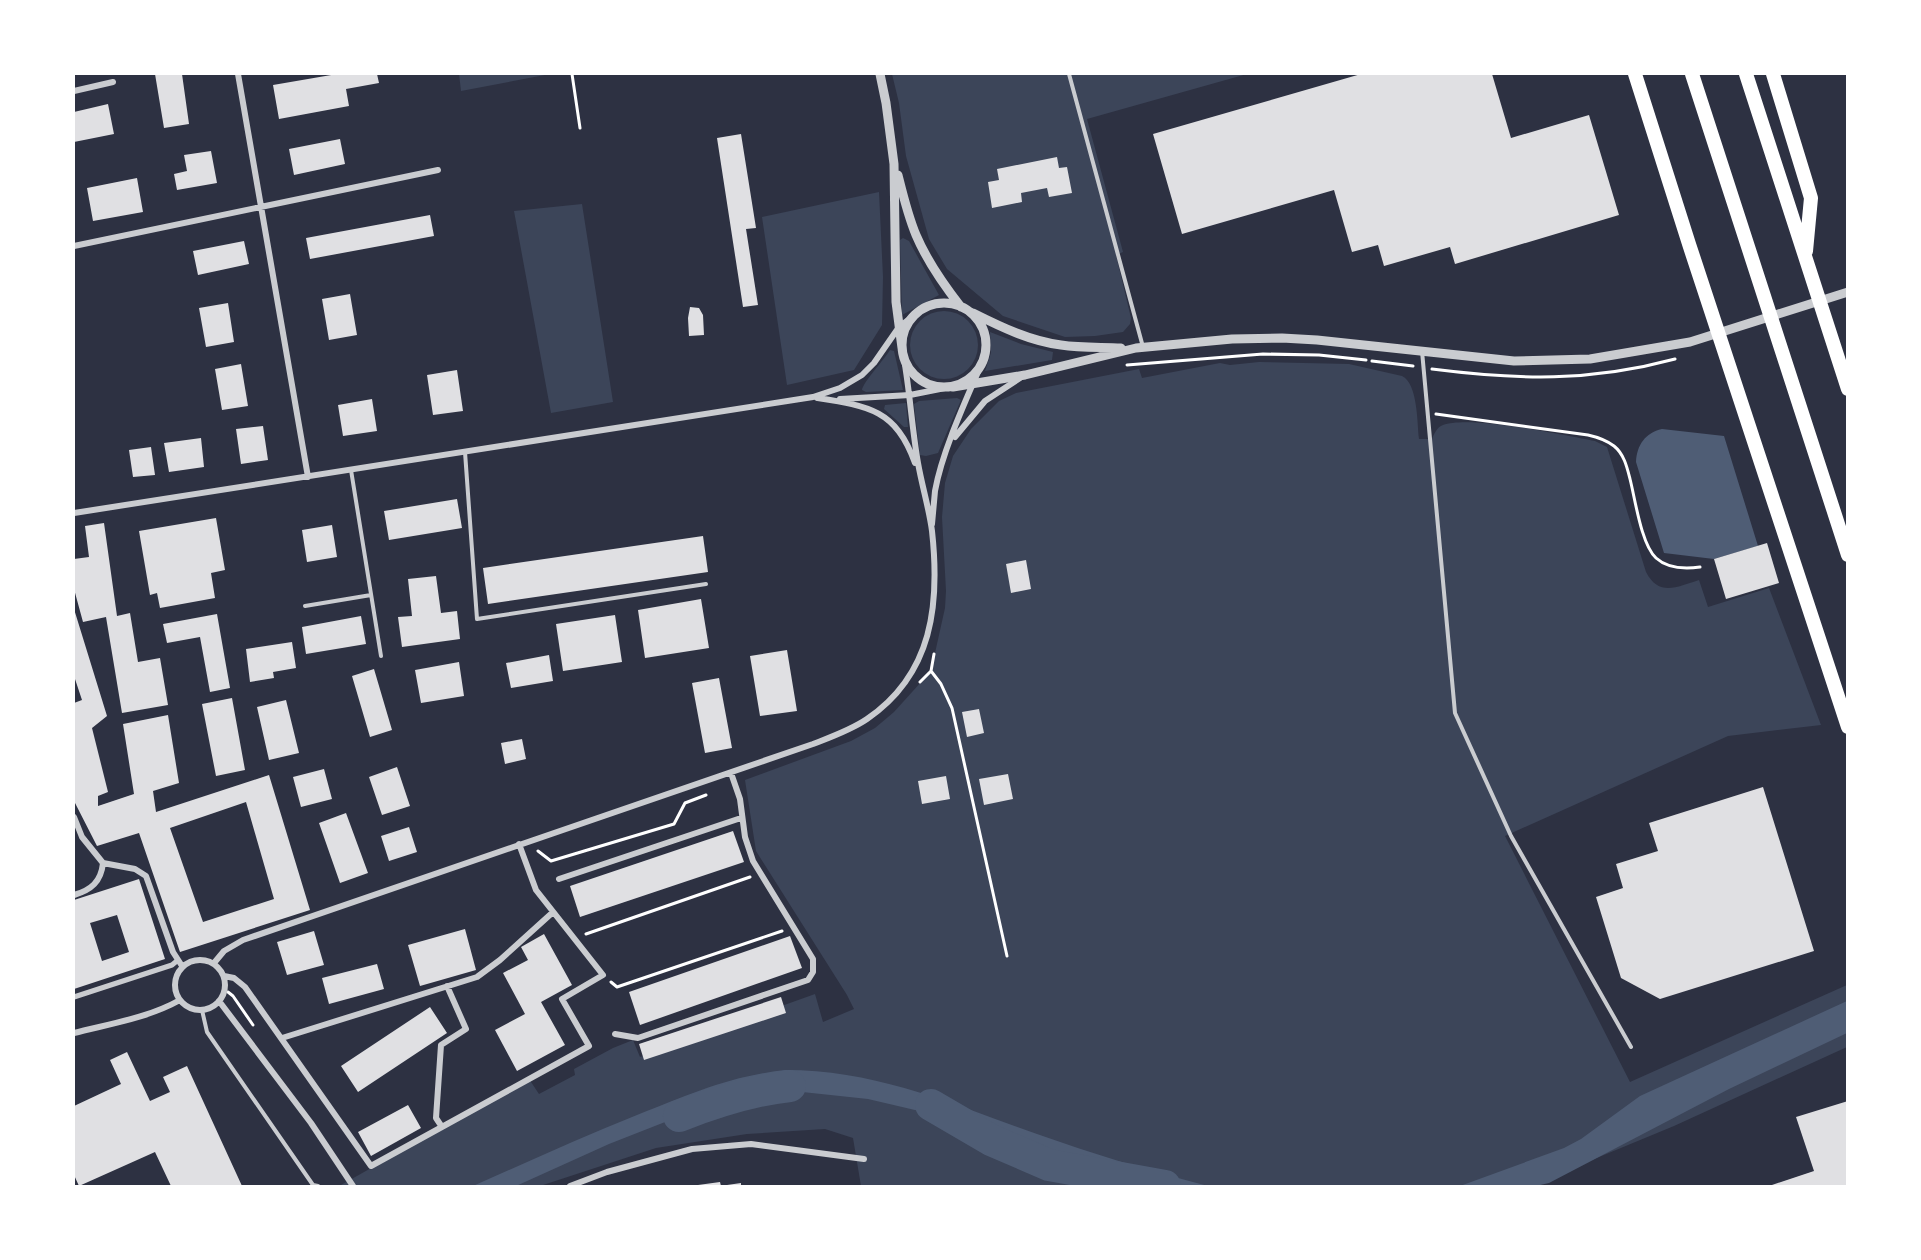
<svg xmlns="http://www.w3.org/2000/svg" width="1921" height="1260" font-family="'Fira Sans Condensed',sans-serif">
  <style>
    .green { fill: #3c4559 }
    .water { fill: #4f5d75 }
    .lines { fill: none; stroke-linecap: round; stroke-linejoin: round }
    .river { stroke: #4f5d75; stroke-width: 32 }
    .building { fill: #e0e0e3; fill-rule: evenodd }
    .path { stroke: #fff; stroke-width: 3 }
    .service { stroke: #caccd0; stroke-width: 4 }
    .pedestrian { stroke: #caccd0; stroke-width: 5 }
    .minor { stroke: #caccd0; stroke-width: 6 }
    .tertiary { stroke: #caccd0; stroke-width: 9 }
    .motorway { stroke: #fff; stroke-width: 14 }
  </style>
  <rect width="100%" height="100%" fill="#2d3142"/>
  <!-- green -->
  <path class="green" d="M459,74H550L461,91Z
    M892,74H1247L1087,119L1123,252L1116,255L1131,318L1130,324L1123,332L1095,336L1065,337L1003,316L947,269L929,239L906,156L899,103Z
    M879,192L883,277L882,325L854,370L787,385L762,217Z
    M582,204L613,402L551,413L514,211Z
    M903,238L909,241L939,295L902,315L900,240Z
    M910 345a34 34 0 1 1 68 0a34 34 0 1 1-68 0Z
    M990,332L1021,344L1053,352L1052,360L985,371L991,353Z
    M890,350L894,351L903,390L866,392L862,390C863,382 884,360 890,350Z
    M1259,362L1349,364L1402,376C1418,384 1417,422 1419,439H1432C1434,434 1437,427 1443,425C1471,415 1562,435 1595,441L1607,447L1646,572C1659,597 1677,587 1699,580L1708,607L1769,588L1821,725L1728,736L1505,836L1630,1082L1847,985V1047L1674,1126L1529,1186H861L853,1138L825,1129L747,1134L656,1148L540,1186H342L341,1185L529,1079L539,1094L575,1075L574,1069L613,1048L633,1040L640,1057L815,994L823,1022L854,1009L847,995L756,851L745,780L851,741L875,728L894,712L931,671L945,608L946,591L942,517L945,483L953,456L971,429L999,401L1016,393L1139,369L1142,378L1220,363L1230,365Z
    M957,398L961,400L938,453L926,456L920,455L914,404L919,401Z
    M906,403L908,427H904L884,409L885,405Z"/>
  <!-- water -->
  <path class="water" d="M1662,429L1724,436L1758,546L1714,559L1664,553L1636,462C1637,445 1645,433 1662,429Z
    M1847,1001V1033L1729,1089L1549,1183L1536,1186H1460L1564,1148L1581,1139L1640,1096Z
    M785,1070C877,1070 952,1104 1037,1134C1093,1154 1150,1171 1208,1186H1148L932,1114L868,1099L793,1091L746,1094L716,1102L609,1144L516,1186H473C527,1162 582,1137 637,1115C691,1094 727,1077 785,1070Z"/>
  <g class="lines">
    <!-- river -->
    <path class="river" d="M931,1105L991,1140L1049,1165L1165,1186
      M679,1116C715,1102 752,1090 790,1086"/>
  </g>
  <!-- building -->
  <path class="building" d="M155,74H182L189,124L164,128Z
    M337,74H377L379,83L346,89L349,106L279,119L273,85Z
    M1361,74H1492L1511,138L1589,115L1619,215L1455,264L1450,247L1384,266L1378,245L1352,252L1334,190L1182,234L1153,134Z
    M108,104L114,134L74,142V112Z
    M741,134L756,228L746,229L758,305L743,307L717,138Z
    M340,139L345,164L294,175L289,149Z
    M211,151L217,183L177,190L174,174L187,171L184,155Z
    M1057,157L1059,168L1067,167L1072,193L1049,197L1047,188L1021,193L1022,202L992,208L988,182L999,180L997,169Z
    M137,178L143,212L93,221L87,188Z
    M430,215L434,236L310,259L306,238Z
    M244,241L249,264L198,275L193,251Z
    M350,294L357,335L329,340L322,299Z
    M228,303L234,342L206,347L199,308Z
    M690,307L699,308L703,315L704,335L689,336L688,318Z
    M241,364L248,406L222,410L215,369Z
    M457,370L463,411L433,415L427,375Z
    M372,399L377,431L343,436L338,405Z
    M263,426L268,460L241,464L236,429Z
    M201,438L204,467L169,472L164,443Z
    M151,447L155,475L133,477L129,450Z
    M457,499L462,528L389,540L384,511Z
    M216,518L225,570L211,573L215,598L160,608L157,593L150,595L139,531Z
    M104,523L117,616L130,613L138,662L160,658L168,705L122,713L106,617L83,622L74,589V559L89,557L85,526Z
    M332,525L337,557L307,562L302,530Z
    M703,536L708,572L488,604L483,568Z
    M1767,543L1779,583L1726,599L1714,559Z
    M1026,560L1031,589L1011,593L1006,564Z
    M436,576L441,613L457,611L460,639L402,647L398,617L412,616L408,579Z
    M701,599L709,648L645,658L638,610Z
    M74,609L107,716L92,728L108,792L98,796V806L134,794L123,724L168,715L179,783L153,791L156,812L269,775L310,910L180,952L139,833L97,846L74,801V703L82,700L74,676ZM246,802L274,899L203,922L170,828Z
    M217,614L230,688L210,692L200,637L167,643L163,624Z
    M615,615L622,662L563,671L556,624Z
    M361,616L366,644L306,654L302,627Z
    M292,642L296,668L273,672L274,678L250,682L246,649Z
    M787,650L797,711L760,716L750,656Z
    M549,655L553,681L511,688L506,663Z
    M459,662L464,696L421,703L415,670Z
    M374,669L392,730L370,737L352,676Z
    M719,678L732,748L705,753L692,683Z
    M232,698L245,770L216,776L202,704Z
    M286,700L299,753L269,760L257,707Z
    M979,709L984,733L967,737L962,712Z
    M522,739L526,759L505,764L501,743Z
    M397,767L410,806L382,815L369,777Z
    M324,769L332,799L301,807L293,777Z
    M1008,774L1013,799L984,805L979,779Z
    M946,776L950,799L922,804L918,781Z
    M1763,787L1814,951L1660,999L1621,978L1596,897L1623,888L1616,864L1658,851L1649,823Z
    M346,813L368,873L340,883L319,823Z
    M409,827L417,852L389,861L381,836Z
    M733,831L744,862L580,917L570,886Z
    M139,879L165,959L74,989V900ZM117,915L129,952L102,961L90,923Z
    M465,929L476,970L420,986L408,945Z
    M314,931L324,965L287,975L277,942Z
    M544,934L572,985L541,1002L565,1045L517,1071L495,1030L525,1014L503,973L528,960L521,947Z
    M790,936L802,968L640,1025L629,992Z
    M377,964L384,989L329,1004L322,978Z
    M781,997L786,1013L644,1060L639,1044Z
    M430,1007L447,1033L358,1092L341,1066Z
    M127,1052L150,1101L170,1092L163,1077L187,1066L242,1186H171L155,1152L79,1186L74,1175V1106L121,1084L110,1060Z
    M1848,1101V1186H1769L1814,1171L1796,1117Z
    M408,1105L421,1128L371,1156L358,1132Z
    M720,1182L721,1186H698V1185Z
    M741,1183V1186H727V1185Z"/>
  <g class="lines">
    <!-- path -->
    <path class="path" d="M572,74L580,128
      M1372,361L1413,366
      M1127,365L1263,354L1319,355L1366,360
      M1432,369C1518,380 1590,382 1675,359
      M1436,414L1588,435C1597,437 1606,440 1614,446C1624,454 1627,467 1630,479C1635,498 1641,544 1656,558C1668,569 1685,569 1700,567
      M931,671L941,684L952,708L1007,956
      M920,682L931,671L934,654
      M538,851L551,861L674,824L685,803L706,795
      M586,934L750,877
      M611,982L617,987L782,931
      M228,992L233,996L253,1025"/>
    <!-- service -->
    <path class="service" d="M1069,74L1143,347
      M1422,351L1455,713L1511,836L1631,1047
      M465,452L477,619L706,584
      M351,470L381,656
      M305,606L371,595
      M202,1010L207,1032L313,1185L318,1186"/>
    <!-- pedestrian -->
    <path class="pedestrian" d="M74,997L172,965L178,960"/>
    <!-- minor -->
    <path class="minor" d="M238,74L308,477
      M74,91L113,82
      M74,246L438,170
      M817,398C869,406 896,410 915,463
      M840,399L910,395L945,388
      M955,437L985,401L1020,378
      M74,513L813,397L840,388L862,375L874,363L899,327L915,315
      M932,524C933,513 934,502 935,491C942,452 965,402 981,365
      M74,817L82,837L103,863
      M103,863L135,869L146,876L173,952L182,966
      M559,879L741,818
      M74,895C91,890 101,882 103,863
      M175 985a25 25 0 1 1 50 0a25 25 0 1 1-50 0Z
      M214,963L224,951L243,940L813,744C831,737 851,730 867,719C933,674 940,604 932,531C929,508 922,486 918,463C912,429 910,393 904,359
      M224,976L234,978L245,987L371,1166L589,1046L562,999L603,975L536,890L519,844
      M219,1001L311,1123L353,1186
      M74,1033C109,1024 148,1018 180,1000
      M615,1034L638,1038L808,980L813,972V959L753,861L745,837L740,799L731,773
      M282,1038L477,977L500,960L552,913
      M442,1127L436,1118L441,1045L466,1029L447,986
      M570,1186L607,1172L692,1149L751,1144L864,1159"/>
    <!-- tertiary -->
    <path class="tertiary" d="M880,74L886,103L894,164L896,302L902,348
      M898,175C903,195 908,216 916,235C927,261 943,284 961,307
      M902 345a42 42 0 1 1 84 0a42 42 0 1 1-84 0Z
      M973,313C1001,327 1030,341 1061,345C1081,348 1101,347 1121,348
      M953,387L1025,375L1136,348L1232,339L1282,338L1317,340L1514,361L1590,359L1690,342L1848,292"/>
    <!-- motorway -->
    <path class="motorway" d="M1635,74L1689,244L1848,727
      M1692,74L1848,555
      M1746,74L1848,389
      M1773,74L1811,198L1806,251"/>
  </g>
  <!-- border -->
  <rect width="1921" height="1260" fill="none" stroke="#ffffff" stroke-width="150"/>
</svg>
